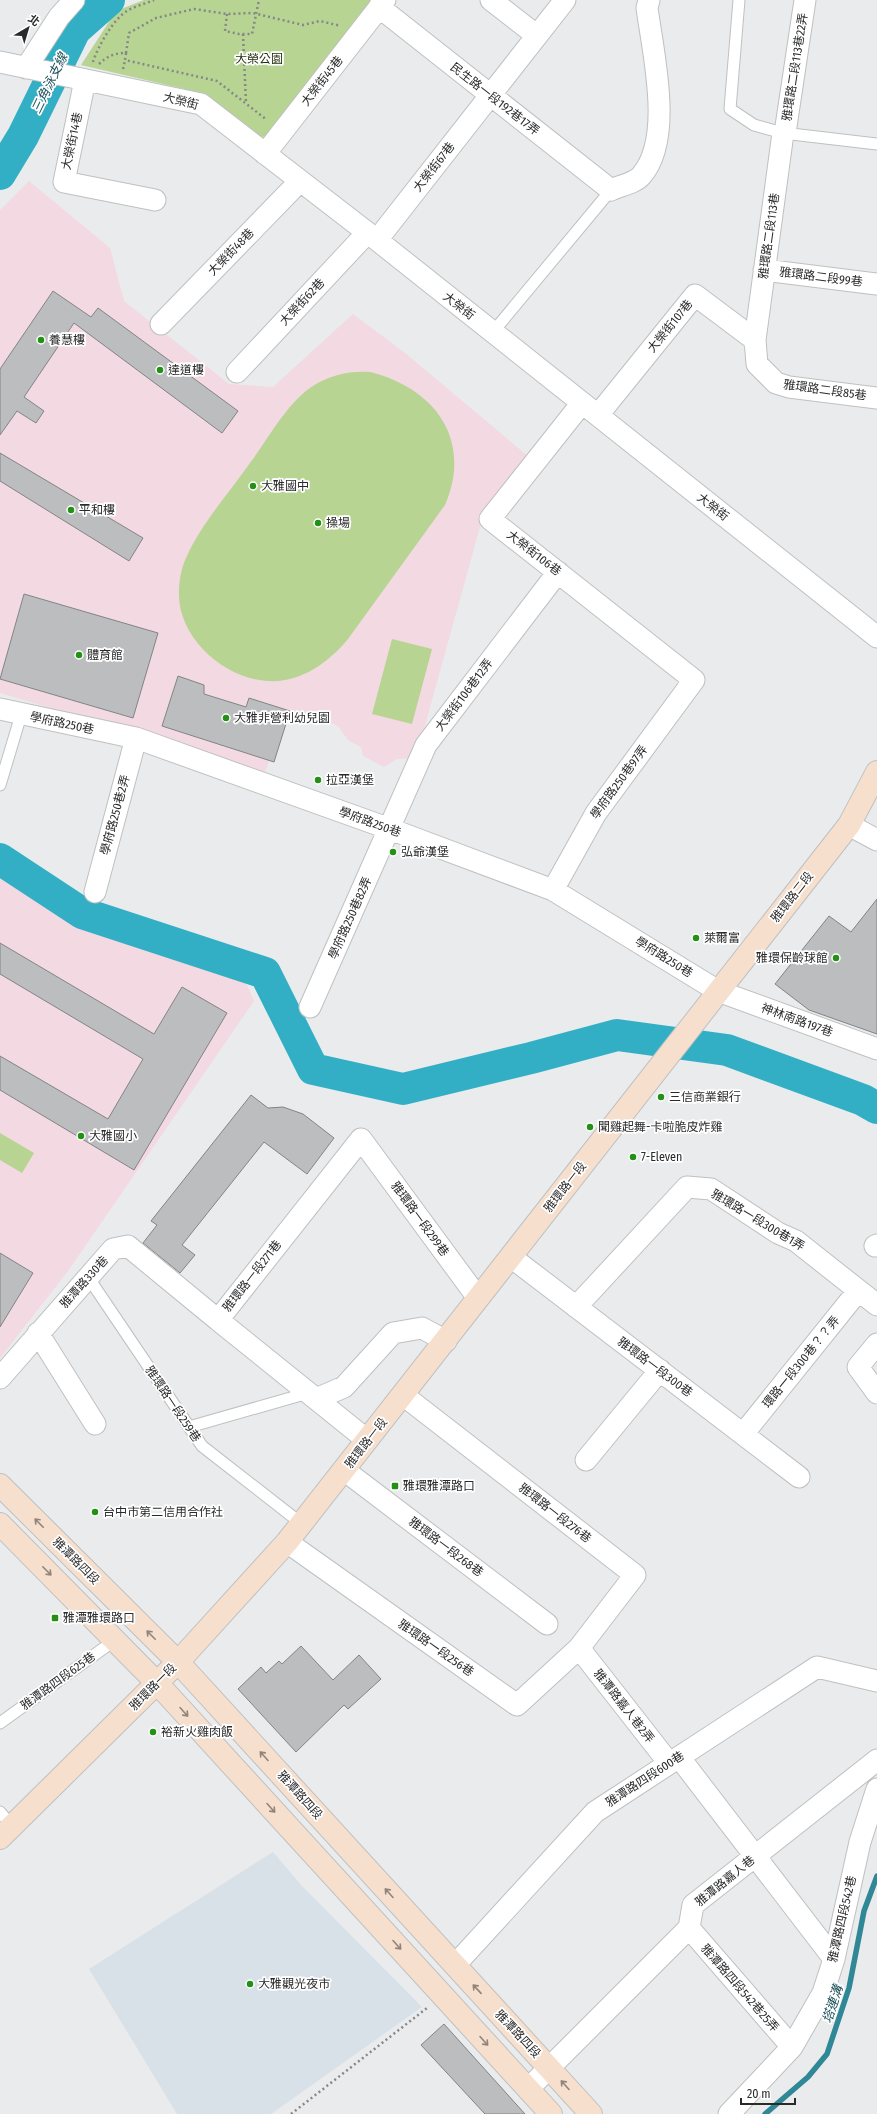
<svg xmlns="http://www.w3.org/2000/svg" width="877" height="2114" font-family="'Fira Sans Condensed','Noto Sans TC',sans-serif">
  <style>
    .built { fill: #d9e1e8 }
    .education { fill: #f3d9e1 }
    .green { fill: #b7d492 }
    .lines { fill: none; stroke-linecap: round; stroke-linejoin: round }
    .stream { stroke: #308796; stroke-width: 5.5 }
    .river { stroke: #32afc4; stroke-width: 32 }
    .building { fill: #bcbdbf; stroke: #828485 }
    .lane-casing { stroke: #bec0c1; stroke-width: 13 }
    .street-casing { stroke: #bec0c1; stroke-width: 23 }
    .secondary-casing { stroke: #bec0c1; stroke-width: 24 }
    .path { stroke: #868788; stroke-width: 2.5; stroke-dasharray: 2 3; stroke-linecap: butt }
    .lane { stroke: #fff; stroke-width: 11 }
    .street { stroke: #fff; stroke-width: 21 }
    .secondary { stroke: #f7dfcd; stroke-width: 22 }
    .oneway { stroke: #90847c }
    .poi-dot { fill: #249016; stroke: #fff; stroke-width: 1.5 }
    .labels { text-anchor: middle; stroke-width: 3.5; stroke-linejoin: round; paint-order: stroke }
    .park-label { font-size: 12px; fill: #233010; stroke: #fff }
    .street-label { font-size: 12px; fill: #2a2a2b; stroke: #fff }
    .poi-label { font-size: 12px; fill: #2a2a2b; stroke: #fff; text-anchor: start }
    .water-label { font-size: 13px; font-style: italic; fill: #1f525b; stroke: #fff }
  </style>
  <rect width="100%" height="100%" fill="#e9ebed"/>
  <!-- built -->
  <path class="built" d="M273,1852L303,1887L422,2007L271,2114H177L89,1969Z"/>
  <!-- education -->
  <path class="education" d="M29,181L110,248L124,301L229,384L273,387L353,314L405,353L529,457L483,516L416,758L397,759L384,767L363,756L361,747L348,740L338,726L327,721L319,723L289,709L265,772L0,693V210Z
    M0,871L74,917L137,944L243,976L254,1001L68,1271L0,1358Z"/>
  <!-- green -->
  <path class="green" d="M144,0H380L276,135L261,137L206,94L81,65L116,11Z
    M370,372C435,388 473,440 445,505L348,639C328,663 300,683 268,681C225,679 178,638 179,593C179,581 181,569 186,558C201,524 229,493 250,463C268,439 286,405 310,388C329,375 348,371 370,372Z
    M392,639L432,649L412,724L372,714Z
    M0,1133L34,1153L22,1173L0,1160Z"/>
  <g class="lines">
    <!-- stream -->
    <path class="stream" d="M765,2114L808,2077L827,2054L849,1988L864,1911L877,1876"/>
    <!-- river -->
    <path class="river" d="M0,174L23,136L75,30L109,0
      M0,859L82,913L265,973L313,1069L403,1089L531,1058L617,1035L727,1050L863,1100L877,1108"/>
  </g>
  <!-- building -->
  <path class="building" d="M53,291L91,317L98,308L238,411L222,433L74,323L24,397L44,411L36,423L17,411L0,435V369Z
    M0,453L143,538L129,561L0,481Z
    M24,594L158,633L133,718L0,679Z
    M178,676L204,685V694L246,707L249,698L290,711L274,762L162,726Z
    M877,899V1034L809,1010L775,984L829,916L851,932Z
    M0,943L154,1034L182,987L227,1013L134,1170L0,1090V1056L108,1119L143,1059L0,974Z
    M251,1095L268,1108L283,1107L303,1114L334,1138L307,1174L264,1142L182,1245L195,1255L180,1273L143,1243L157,1225L151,1221Z
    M0,1253L33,1273L0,1327Z
    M301,1646L333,1680L359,1655L381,1679L348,1709L344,1705L296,1752L238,1689L261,1667L266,1673L279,1661L282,1664Z
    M444,2024L525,2114H485L421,2045Z"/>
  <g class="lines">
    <defs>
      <path id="lane" d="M739,0L730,109L754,125L783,133L877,144
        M493,332L611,190
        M0,785L21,715
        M88,1277L202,1446L302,1524
        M189,1427L308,1393
        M0,1723L115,1640
        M0,1812L12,1826"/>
      <path id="street" d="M491,0L536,35
        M379,7L611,190C619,186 635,183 641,176C674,139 653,53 647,8L649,0
        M0,62L201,104L377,240L877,637
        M26,68L59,17L74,0
        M85,80L64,182L155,200
        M783,133L755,340L757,364L776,383L789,387L877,398
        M785,133L805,0
        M265,154L385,0
        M377,240L565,0
        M764,270L877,284
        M161,324L300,181
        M237,372L367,233
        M598,415L695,295L755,340
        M0,709L136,738L390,829L553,890L718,991L877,1049
        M849,825L877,840
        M553,890L596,813L694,680L490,519L582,403
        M95,892L136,738
        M310,1007L426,745L558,572
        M875,1246L877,1245
        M511,1257L799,1477
        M576,1307L687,1187L711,1189L778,1233L796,1241L877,1305
        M38,1333L95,1424
        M877,1344L858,1367L877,1393
        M0,1378L113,1249L128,1246L218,1320
        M316,1399L344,1387L393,1333L422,1328L446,1341
        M743,1434L858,1291
        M367,1440L218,1320L361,1139L478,1298
        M586,1460L660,1370
        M344,1470L547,1624
        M287,1542L517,1705L579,1648L635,1575L403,1395
        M579,1648L669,1763
        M679,1757L834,1959
        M689,1928L792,2047
        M455,1965L595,1812L817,1667L877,1681
        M528,2089L689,1928L693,1905L877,1760
        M729,2114L792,2047L823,1993L834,1959L860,1842L877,1789"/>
      <path id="secondary" d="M0,1485L178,1662L591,2114
        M0,1524L157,1683L551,2114
        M0,1838L178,1662L287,1542L849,825L877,772"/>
    </defs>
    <!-- lane casing -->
    <use href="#lane" class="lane-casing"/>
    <!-- street casing -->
    <use href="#street" class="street-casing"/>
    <!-- secondary casing -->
    <use href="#secondary" class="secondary-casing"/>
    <!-- path -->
    <path class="path" d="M227,14L225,31L239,34H252L259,0
      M243,34L246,103
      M126,53L125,60L217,81L267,120
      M93,62C97,48 114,18 127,11C135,6 145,4 154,0
      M99,64C107,56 115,53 126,53L129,33L156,18L194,9L227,14L253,13L303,25L320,21L341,26
      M123,69L125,60
      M291,2114L427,2008"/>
    <!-- lane -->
    <use href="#lane" class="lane"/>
    <!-- street -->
    <use href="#street" class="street"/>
    <!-- secondary -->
    <use href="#secondary" class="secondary"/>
  </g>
  <!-- one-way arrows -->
  <defs><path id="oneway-shaft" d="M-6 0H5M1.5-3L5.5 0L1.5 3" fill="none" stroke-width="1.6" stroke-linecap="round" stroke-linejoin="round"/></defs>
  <g class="oneway">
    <use href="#oneway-shaft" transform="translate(39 1523) rotate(-135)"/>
    <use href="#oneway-shaft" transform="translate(47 1571) rotate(45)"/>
    <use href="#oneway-shaft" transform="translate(151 1635) rotate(-135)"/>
    <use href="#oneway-shaft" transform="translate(184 1712) rotate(48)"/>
    <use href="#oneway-shaft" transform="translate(264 1756) rotate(-132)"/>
    <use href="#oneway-shaft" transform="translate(271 1808) rotate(48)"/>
    <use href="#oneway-shaft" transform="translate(389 1893) rotate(-132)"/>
    <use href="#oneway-shaft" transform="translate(397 1945) rotate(48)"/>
    <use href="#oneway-shaft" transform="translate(477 1989) rotate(-133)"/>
    <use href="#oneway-shaft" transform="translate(484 2041) rotate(48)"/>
    <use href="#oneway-shaft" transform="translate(565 2085) rotate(-132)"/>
  </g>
  <!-- markers -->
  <g class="poi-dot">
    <circle cx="41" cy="340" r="4"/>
    <circle cx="160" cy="370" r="4"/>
    <circle cx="253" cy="486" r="4"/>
    <circle cx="71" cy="510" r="4"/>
    <circle cx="318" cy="523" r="4"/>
    <circle cx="79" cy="655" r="4"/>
    <circle cx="226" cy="718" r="4"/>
    <circle cx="318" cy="780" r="4"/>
    <circle cx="393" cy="852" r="4"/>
    <circle cx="696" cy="938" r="4"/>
    <circle cx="836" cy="958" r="4"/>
    <circle cx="661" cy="1097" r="4"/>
    <circle cx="590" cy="1127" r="4"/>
    <circle cx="81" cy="1136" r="4"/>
    <circle cx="633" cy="1157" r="4"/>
    <rect x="391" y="1482" width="8" height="8" rx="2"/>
    <circle cx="95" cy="1512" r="4"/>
    <rect x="51" y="1614" width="8" height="8" rx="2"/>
    <circle cx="153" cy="1732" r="4"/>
    <circle cx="250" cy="1984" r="4"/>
  </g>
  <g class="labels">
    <!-- park labels -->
    <g class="park-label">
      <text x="259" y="63">大榮公園</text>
    </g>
    <!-- street labels -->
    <g class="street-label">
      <text transform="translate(795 67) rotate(-81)" y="4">雅環路二段113巷22弄</text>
      <text transform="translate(322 81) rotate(-52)" y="4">大榮街45巷</text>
      <text transform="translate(495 99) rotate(38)" y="4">民生路一段192巷17弄</text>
      <text transform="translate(181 101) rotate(14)" y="4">大榮街</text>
      <text transform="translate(72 141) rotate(-78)" y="4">大榮街14巷</text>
      <text transform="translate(434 167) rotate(-52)" y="4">大榮街67巷</text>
      <text transform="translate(769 236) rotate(-82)" y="4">雅環路二段113巷</text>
      <text transform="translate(231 252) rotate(-46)" y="4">大榮街48巷</text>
      <text transform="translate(821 277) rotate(7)" y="4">雅環路二段99巷</text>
      <text transform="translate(302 302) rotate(-47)" y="4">大榮街62巷</text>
      <text transform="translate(459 306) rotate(38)" y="4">大榮街</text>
      <text transform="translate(670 326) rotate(-51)" y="4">大榮街107巷</text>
      <text transform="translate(825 390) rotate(8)" y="4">雅環路二段85巷</text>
      <text transform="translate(713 507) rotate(38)" y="4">大榮街</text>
      <text transform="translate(534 553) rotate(38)" y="4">大榮街106巷</text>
      <text transform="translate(464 695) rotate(-53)" y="4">大榮街106巷12弄</text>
      <text transform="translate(62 723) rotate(12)" y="4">學府路250巷</text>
      <text transform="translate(619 782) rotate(-54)" y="4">學府路250巷97弄</text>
      <text transform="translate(115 815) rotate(-75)" y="4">學府路250巷2弄</text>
      <text transform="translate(370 822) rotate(20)" y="4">學府路250巷</text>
      <text transform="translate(792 897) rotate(-52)" y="4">雅環路二段</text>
      <text transform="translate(350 918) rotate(-66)" y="4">學府路250巷82弄</text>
      <text transform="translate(664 957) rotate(32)" y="4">學府路250巷</text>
      <text transform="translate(797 1020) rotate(20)" y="4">神林南路197巷</text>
      <text transform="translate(565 1187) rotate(-52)" y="4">雅環路一段</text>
      <text transform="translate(420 1219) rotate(54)" y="4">雅環路一段299巷</text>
      <text transform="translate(758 1220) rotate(31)" y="4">雅環路一段300巷1弄</text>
      <text transform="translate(252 1276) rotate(-52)" y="4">雅環路一段271巷</text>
      <text transform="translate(84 1282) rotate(-48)" y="4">雅潭路330巷</text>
      <text transform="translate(801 1362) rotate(-51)" y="4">環路一段300巷？？弄</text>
      <text transform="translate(655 1367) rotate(37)" y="4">雅環路一段300巷</text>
      <text transform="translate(173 1404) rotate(56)" y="4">雅環路一段259巷</text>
      <text transform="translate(366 1443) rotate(-52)" y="4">雅環路一段</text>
      <text transform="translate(555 1513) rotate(38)" y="4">雅環路一段276巷</text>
      <text transform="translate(446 1547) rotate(37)" y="4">雅環路一段268巷</text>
      <text transform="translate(76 1561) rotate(45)" y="4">雅潭路四段</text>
      <text transform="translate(436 1648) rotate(35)" y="4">雅環路一段256巷</text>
      <text transform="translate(58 1681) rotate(-36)" y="4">雅潭路四段625巷</text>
      <text transform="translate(153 1687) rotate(-45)" y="4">雅環路一段</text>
      <text transform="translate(624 1706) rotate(52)" y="4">雅潭路嘉人巷2弄</text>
      <text transform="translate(645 1779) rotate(-33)" y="4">雅潭路四段600巷</text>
      <text transform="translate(300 1795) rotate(48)" y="4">雅潭路四段</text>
      <text transform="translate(725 1881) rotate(-39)" y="4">雅潭路嘉人巷</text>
      <text transform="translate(842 1919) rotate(-77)" y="4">雅潭路四段542巷</text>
      <text transform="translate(740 1988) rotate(49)" y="4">雅潭路四段542巷25弄</text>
      <text transform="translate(518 2034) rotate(47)" y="4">雅潭路四段</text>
    </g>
    <!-- poi labels -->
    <g class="poi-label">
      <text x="49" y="344">養慧樓</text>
      <text x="168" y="374">達道樓</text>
      <text x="261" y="490">大雅國中</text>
      <text x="79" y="514">平和樓</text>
      <text x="326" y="527">操場</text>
      <text x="87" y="659">體育館</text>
      <text x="234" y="722">大雅非營利幼兒園</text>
      <text x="326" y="784">拉亞漢堡</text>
      <text x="401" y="856">弘爺漢堡</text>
      <text x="704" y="942">萊爾富</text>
      <text x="828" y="962" text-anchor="end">雅環保齡球館</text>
      <text x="669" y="1101">三信商業銀行</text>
      <text x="598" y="1131">聞雞起舞-卡啦脆皮炸雞</text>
      <text x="89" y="1140">大雅國小</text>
      <text x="641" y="1161">7-Eleven</text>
      <text x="403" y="1490">雅環雅潭路口</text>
      <text x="103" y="1516">台中市第二信用合作社</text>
      <text x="63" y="1622">雅潭雅環路口</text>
      <text x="161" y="1736">裕新火雞肉飯</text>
      <text x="258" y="1988">大雅觀光夜市</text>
    </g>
    <!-- water labels -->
    <g class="water-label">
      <text transform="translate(49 83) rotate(-64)" y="5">三角泳支線</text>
      <text transform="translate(832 2004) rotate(-72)" y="5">塔連溝</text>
    </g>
  </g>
  <!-- north arrow -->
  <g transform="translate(28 28) rotate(38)" stroke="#ffffff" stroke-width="3" paint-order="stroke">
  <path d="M0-3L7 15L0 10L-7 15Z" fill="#2a2a2b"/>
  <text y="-6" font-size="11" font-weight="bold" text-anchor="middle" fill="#2a2a2b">北</text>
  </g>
  <!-- scale -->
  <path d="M741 2098v6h54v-6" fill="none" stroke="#2a2a2b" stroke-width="2"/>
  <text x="747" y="2098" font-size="12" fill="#2a2a2b" stroke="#ffffff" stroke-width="3" paint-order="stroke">20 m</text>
</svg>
